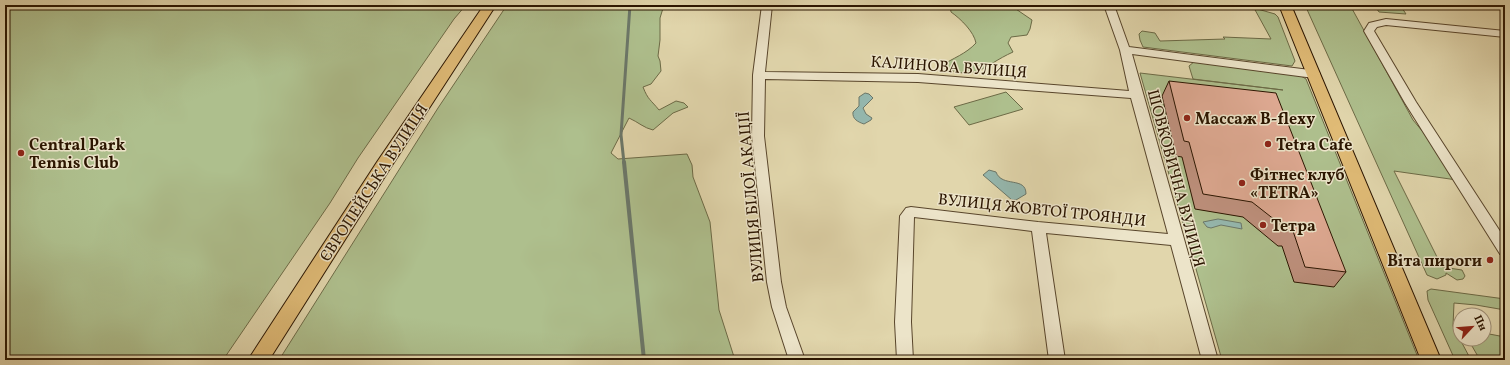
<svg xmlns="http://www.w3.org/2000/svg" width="1510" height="365" font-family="Vollkorn,serif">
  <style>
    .green { fill: #aebf8d; stroke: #6c6a46 }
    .water { fill: #95b8af; stroke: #6b7769 }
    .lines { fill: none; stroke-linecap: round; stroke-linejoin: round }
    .stream-far1 { stroke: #6b7769; stroke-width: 3 }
    .stream { stroke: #6b7769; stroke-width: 4 }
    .minor-casing { stroke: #58452b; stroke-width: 2 }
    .major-casing { stroke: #2b1500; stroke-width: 2 }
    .minor { fill: #ece4c9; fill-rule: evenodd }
    .major { fill: #e0bb76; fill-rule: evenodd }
    .wall { fill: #bf917e; stroke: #2b1500 }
    .building { fill: #dea992; stroke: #2b1500 }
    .poi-dot { fill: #8f2418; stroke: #ece4c9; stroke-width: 1.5 }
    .labels { text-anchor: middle; stroke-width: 3; stroke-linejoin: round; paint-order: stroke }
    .street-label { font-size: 16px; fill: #2b1500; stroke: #ece4c9 }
    .poi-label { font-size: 16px; font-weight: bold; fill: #2b1500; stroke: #ece4c9; text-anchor: start }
  </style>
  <rect width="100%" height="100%" fill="#e1d6ac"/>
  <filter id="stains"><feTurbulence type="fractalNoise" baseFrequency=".005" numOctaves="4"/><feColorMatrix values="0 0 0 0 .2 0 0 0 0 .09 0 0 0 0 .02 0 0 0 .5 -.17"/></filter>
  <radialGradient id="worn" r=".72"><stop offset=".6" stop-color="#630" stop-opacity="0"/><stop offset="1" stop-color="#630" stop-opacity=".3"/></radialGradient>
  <!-- green -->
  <path class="green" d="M5,5H466L454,19L358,158L330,203L223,360H5Z
    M507,5H664L660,18V40L658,56L660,61L661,71L651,84L643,87C648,100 651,100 659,110L676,101L684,103L688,107L673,113L653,130C644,128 638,122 629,118L611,153L618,159L687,154L692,165L693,177L710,222L719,310L735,360H279L438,108Z
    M950,5H1010L1032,20L1030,29L1027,35L1011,37L1008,43L1013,52C982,66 976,83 941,66C953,58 966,54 976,43C974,32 961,19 951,12Z
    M1305,5H1350L1413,120L1464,181L1394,171L1442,267L1462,270L1465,276L1463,279L1457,280L1446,273V275L1437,279L1427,275Z
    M1374,5H1400L1406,14L1379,12Z
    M1254,8L1275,14L1278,17L1295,61L1292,66L1143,47L1140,40L1139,34L1142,31L1155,33L1160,41L1225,39L1223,37L1271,39Z
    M1195,61L1301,76L1306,79L1419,360H1222L1140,73L1283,90L1193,79L1189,66Z
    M1006,92L1023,109L969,125L954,107Z
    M1431,289L1505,299V310L1476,305L1454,303L1453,326L1471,360H1455L1428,300L1427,291Z
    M1484,333L1505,337V360H1480L1468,339H1484Z"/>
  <!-- water -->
  <path class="water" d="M865,93L869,94L873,98L863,108L866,114L872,118L871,120L864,124C858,122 852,119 853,112L859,106V97Z
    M989,170L996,172C1002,188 1026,176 1026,194L1016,200H1012L983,175Z
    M1218,219L1241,223L1242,229L1221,225L1211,228L1207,227L1203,222Z"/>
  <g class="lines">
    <!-- stream-far1 -->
    <path class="stream-far1" d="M624,163L621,135L630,5"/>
    <!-- stream -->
    <path class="stream" d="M624,162L644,360"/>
    <defs>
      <path id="minor" d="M762,5H772L765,72L918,74L1129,91L1120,50L1104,5H1114L1129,47L1318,71L1320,74L1318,77L1314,78L1132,54L1218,360H1202L1171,245L1046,233L1065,360H1049L1032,231L914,217L911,322L913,360H897L895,322L900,216L906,208L911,207L1038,222L1168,234L1131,98L918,82L765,79L764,136L781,282L786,307L805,360H789L772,307L767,282L752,136L753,75Z
        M1386,19L1505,31V37L1386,25L1377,27L1374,31L1416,102L1505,239V255L1500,254L1405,103L1364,31L1369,23Z"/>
      <path id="major" d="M484,5H496L389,170L269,360H248L377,162Z
        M1279,5H1291L1441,360H1421Z"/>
    </defs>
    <!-- minor casing -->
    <use href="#minor" class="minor-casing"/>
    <!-- major casing -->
    <use href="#major" class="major-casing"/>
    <!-- minor -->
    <use href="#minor" class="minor"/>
    <!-- major -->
    <use href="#major" class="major"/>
  </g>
  <!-- wall -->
  <path class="wall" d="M1169,81L1346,272L1334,287L1294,282L1282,246H1278L1243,217L1195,209L1182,157L1176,156L1162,96Z"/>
  <!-- building -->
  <path class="building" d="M1169,81L1276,93L1346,272L1305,267L1293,231H1289L1252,202L1203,194L1189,142L1184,141Z"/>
  <!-- markers -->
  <g class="poi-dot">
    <circle cx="1187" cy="118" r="4"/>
    <circle cx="1268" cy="144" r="4"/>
    <circle cx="21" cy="153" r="4"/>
    <circle cx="1242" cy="183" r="4"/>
    <circle cx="1263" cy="225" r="4"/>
    <circle cx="1490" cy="260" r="4"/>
  </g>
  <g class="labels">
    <!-- street labels -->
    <g class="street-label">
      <text transform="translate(949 66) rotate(4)" y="6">КАЛИНОВА ВУЛИЦЯ</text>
      <text transform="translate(1177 178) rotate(75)" y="6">ШОВКОВИЧНА ВУЛИЦЯ</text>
      <text transform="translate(373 182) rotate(-57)" y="6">ЄВРОПЕЙСЬКА ВУЛИЦЯ</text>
      <text transform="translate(750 197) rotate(-95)" y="6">ВУЛИЦЯ БІЛОЇ АКАЦІЇ</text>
      <text transform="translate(1042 209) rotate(6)" y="6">ВУЛИЦЯ ЖОВТОЇ ТРОЯНДИ</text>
    </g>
    <!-- poi labels -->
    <g class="poi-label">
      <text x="1195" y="124">Массаж B-flexy</text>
      <text x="29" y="150">Central Park<tspan x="29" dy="18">Tennis Club</tspan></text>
      <text x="1276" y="150">Tetra Cafe</text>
      <text x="1250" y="180">Фітнес клуб<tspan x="1250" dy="18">«TETRA»</tspan></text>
      <text x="1271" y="231">Тетра</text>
      <text x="1482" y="266" text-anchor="end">Віта пироги</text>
    </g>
  </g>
  <!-- margin -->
  <rect width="1510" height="365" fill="none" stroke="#e1d6ac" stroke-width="20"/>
  <rect x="6" y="6" width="1498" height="353" fill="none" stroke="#2b1500" stroke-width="2"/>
  <rect x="10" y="10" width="1490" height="345" fill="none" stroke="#2b1500"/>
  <!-- north arrow -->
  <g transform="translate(1472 327) rotate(64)"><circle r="19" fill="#ece4c9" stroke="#9f9179"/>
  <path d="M0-3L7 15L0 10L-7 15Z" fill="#8f2418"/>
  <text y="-6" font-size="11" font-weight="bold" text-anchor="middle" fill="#2b1500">Пн</text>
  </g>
  <rect width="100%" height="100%" filter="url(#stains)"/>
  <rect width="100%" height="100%" fill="url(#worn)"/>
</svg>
